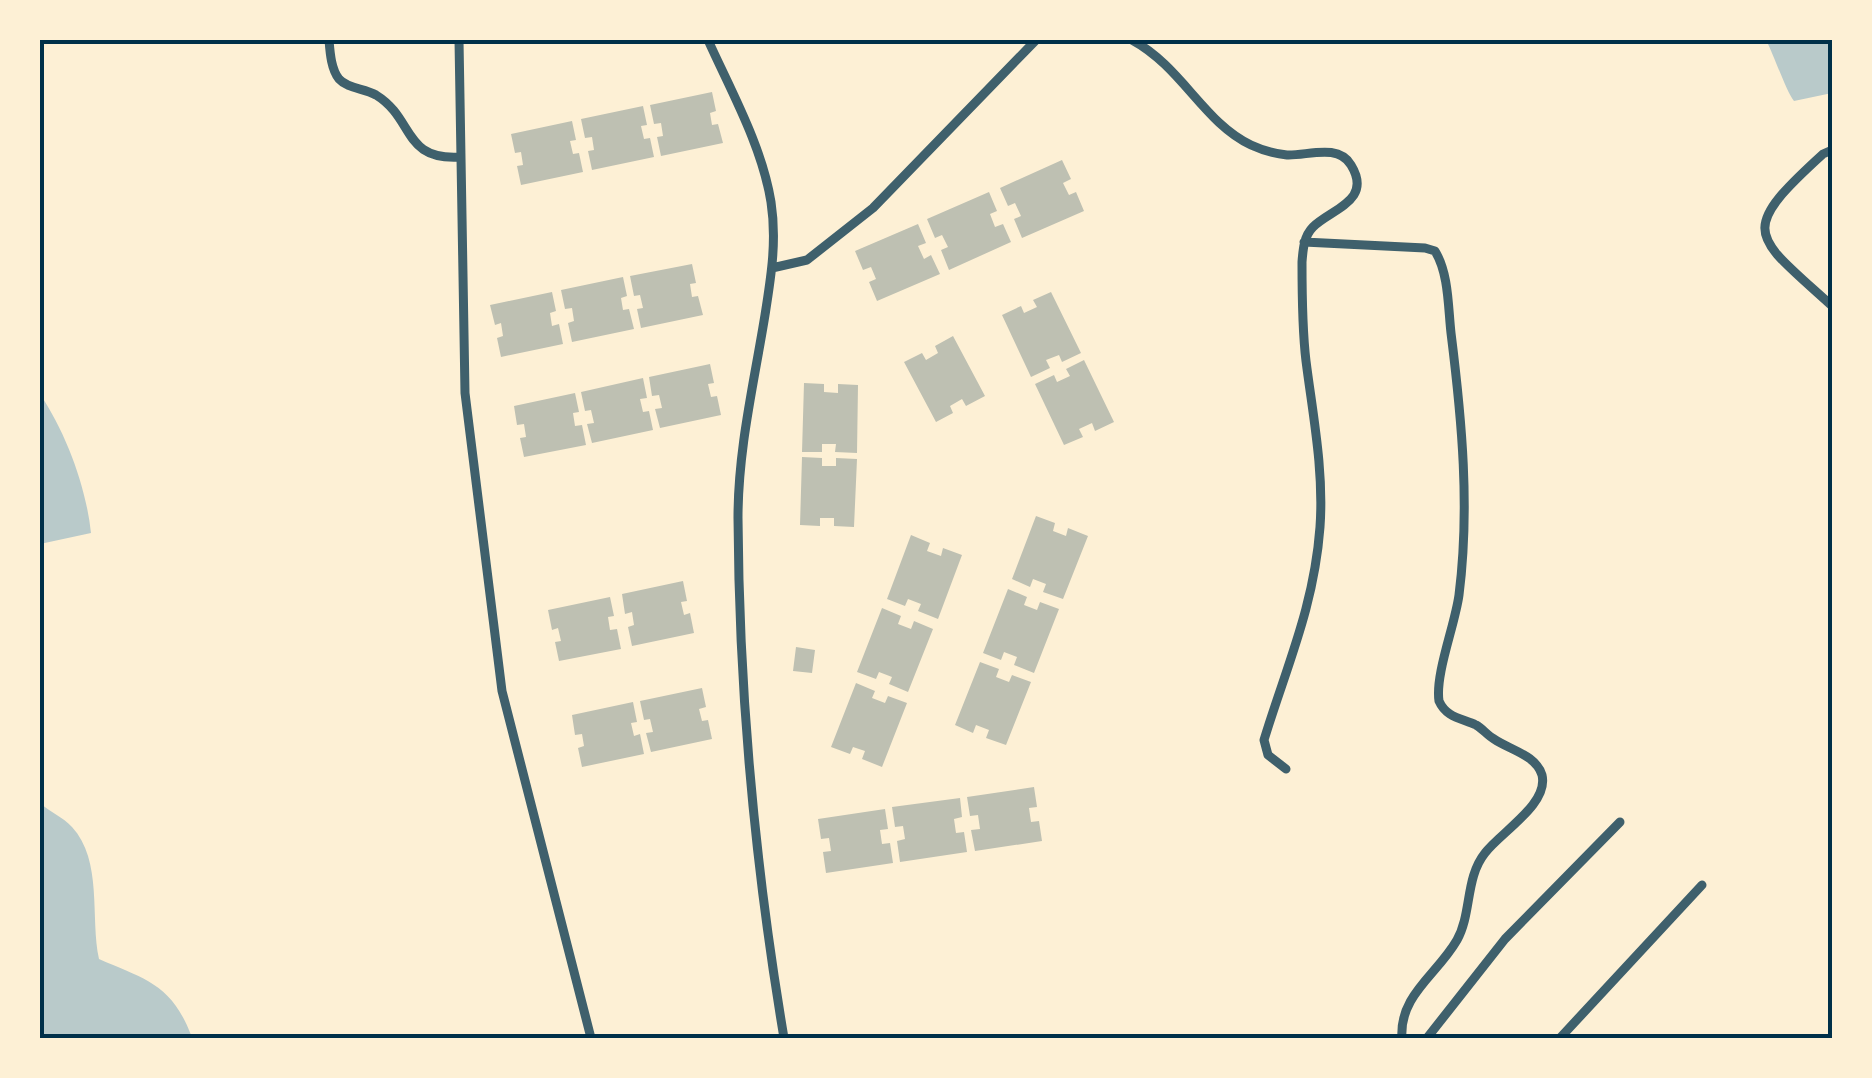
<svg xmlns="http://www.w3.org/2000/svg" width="1872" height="1078" font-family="'DM Sans',sans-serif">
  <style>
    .green { fill: #b9caca }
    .building { fill: #bec0b2 }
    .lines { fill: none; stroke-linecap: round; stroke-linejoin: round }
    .minor { stroke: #3f606c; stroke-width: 9 }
    .neatline { fill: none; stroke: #003049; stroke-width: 4 }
  </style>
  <rect width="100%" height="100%" fill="#fdf0d5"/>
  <!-- green -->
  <path class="green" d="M1766,40H1832V93L1794,101C1787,93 1773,53 1766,40Z
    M40,394C66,433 86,486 91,533L40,544Z
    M40,803C50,812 63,817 72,827C103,861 90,917 99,959C144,979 171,983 191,1035L197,1038H40Z"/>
  <!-- building -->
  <path class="building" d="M712,92L716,111L710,113L712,125L718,124L723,143L661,156L657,137L663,136L661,123L654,124L650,105Z
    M643,106L647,125L641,126L644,139L650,138L654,157L592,170L588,151L594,150L592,137L585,138L581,119Z
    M572,121L576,140L570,141L573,154L579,153L583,172L521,185L517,166L523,165L521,152L515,153L511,134Z
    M1062,160L1071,179L1063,183L1069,195L1076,192L1084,211L1022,238L1014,219L1021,216L1015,203L1008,206L1000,188Z
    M989,192L997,211L990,214L995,227L1003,224L1011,242L949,270L941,250L948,247L942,235L935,238L927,219Z
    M918,224L926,243L918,246L924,259L931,255L940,274L877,301L869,282L876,279L871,267L863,270L855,251Z
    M692,264L696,283L690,284L692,297L698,296L703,315L641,328L637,309L643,308L640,295L634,296L630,276Z
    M623,277L627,296L621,298L623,310L629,309L634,329L572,342L568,323L574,321L572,308L565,309L561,290Z
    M552,292L556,311L550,313L552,326L559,324L563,344L501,357L497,338L503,336L501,323L495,325L490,305Z
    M1051,292L1081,353L1062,362L1059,355L1046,360L1050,368L1031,377L1002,315L1021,306L1024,313L1037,307L1033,300Z
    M953,336L985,396L966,406L962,399L950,406L953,413L936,422L904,362L922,353L926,360L938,353L935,346Z
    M1084,360L1114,422L1095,431L1092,423L1079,429L1083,437L1064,445L1035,384L1054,375L1057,382L1070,376L1066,369Z
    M710,364L714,383L708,384L711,397L717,396L721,415L660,428L655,409L662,408L659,395L652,396L649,377Z
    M643,378L647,398L640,399L643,412L649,411L653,430L592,443L587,424L594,423L591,410L585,411L581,392Z
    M804,383L824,384V392L838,393V384L858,385L857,453L835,452L836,444H822V452H802Z
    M575,393L579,412L573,413L575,426L582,425L586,445L524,457L520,438L526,437L524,424L517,425L514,406Z
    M802,457L822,458V466H836V458L857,459L854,527L834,526V518H820V526L800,525Z
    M1036,516L1055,523L1053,531L1066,536L1068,528L1088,536L1063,599L1043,592L1046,584L1033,579L1030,587L1012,579Z
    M911,535L930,543L927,551L941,556L943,548L962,555L938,619L918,611L921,604L908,599L905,606L887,599Z
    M683,581L687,601L681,602L684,615L690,613L694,633L632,646L628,627L634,625L632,612L625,614L622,594Z
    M1008,589L1027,597L1024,605L1037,610L1040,602L1059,609L1034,673L1014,665L1017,657L1004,652L1001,660L983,653Z
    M610,597L614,616L608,617L610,630L617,629L621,649L559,661L555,642L561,641L558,628L552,630L548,610Z
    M882,608L901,616L898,624L911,629L914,621L933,629L908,692L889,684L892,677L879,672L876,679L857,672Z
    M796,647L815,650L812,673L793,671Z
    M980,662L999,669L996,677L1009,682L1012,675L1031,682L1006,745L986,738L989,730L976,725L973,733L955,725Z
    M856,683L875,691L872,698L885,703L888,696L907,703L882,767L862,759L865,751L853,747L850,754L831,747Z
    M702,688L706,707L699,709L702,721L708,720L712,739L651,752L646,733L653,732L650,719L644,720L640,701Z
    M633,702L637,722L631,723L634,736L640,734L644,754L582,767L578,748L584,746L582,734L575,735L572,715Z
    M1034,787L1037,807L1029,808L1031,822L1039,821L1042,841L975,851L971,830L980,829L978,815L970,816L967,797Z
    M960,798L962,817L954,819L956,833L964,832L967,852L900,862L897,841L905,839L903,826L895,827L892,807Z
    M885,809L888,829L880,830L882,844L890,843L893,863L826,873L823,852L831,851L829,838L821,839L818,819Z"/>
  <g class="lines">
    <!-- minor -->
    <path class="minor" d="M329,40C330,52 331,69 339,79C348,89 364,88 376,95C415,119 402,161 461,157
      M459,40L465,393L502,691L591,1038
      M708,40C731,91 762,146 771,202C777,241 771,277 765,315C754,383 738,449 738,518C739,692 755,866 784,1038
      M1132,40C1182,67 1204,123 1251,145C1262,150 1275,154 1287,155C1307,156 1338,143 1351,165C1373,201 1331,209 1313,227C1304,236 1303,249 1302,262C1302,295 1302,328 1306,361C1313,416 1324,471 1320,527C1314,607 1287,665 1264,740L1268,755L1286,769
      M1832,150L1823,154C1736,233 1753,234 1832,306
      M1304,242L1425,248L1435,251C1449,274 1448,307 1451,333C1462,421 1470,508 1459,595C1455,625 1435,674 1439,701C1446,717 1460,718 1476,725C1483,729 1487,735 1494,739C1510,750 1536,755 1542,775C1549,804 1501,832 1485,853C1465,878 1472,913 1457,940C1437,975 1399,995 1402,1038
      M772,268L807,260L873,208L1036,40
      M1427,1038L1505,939L1620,822
      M1560,1038L1702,885"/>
  </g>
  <!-- border -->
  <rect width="1872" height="1078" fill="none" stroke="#fdf0d5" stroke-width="85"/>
  <rect x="42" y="42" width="1788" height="994" class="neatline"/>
</svg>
